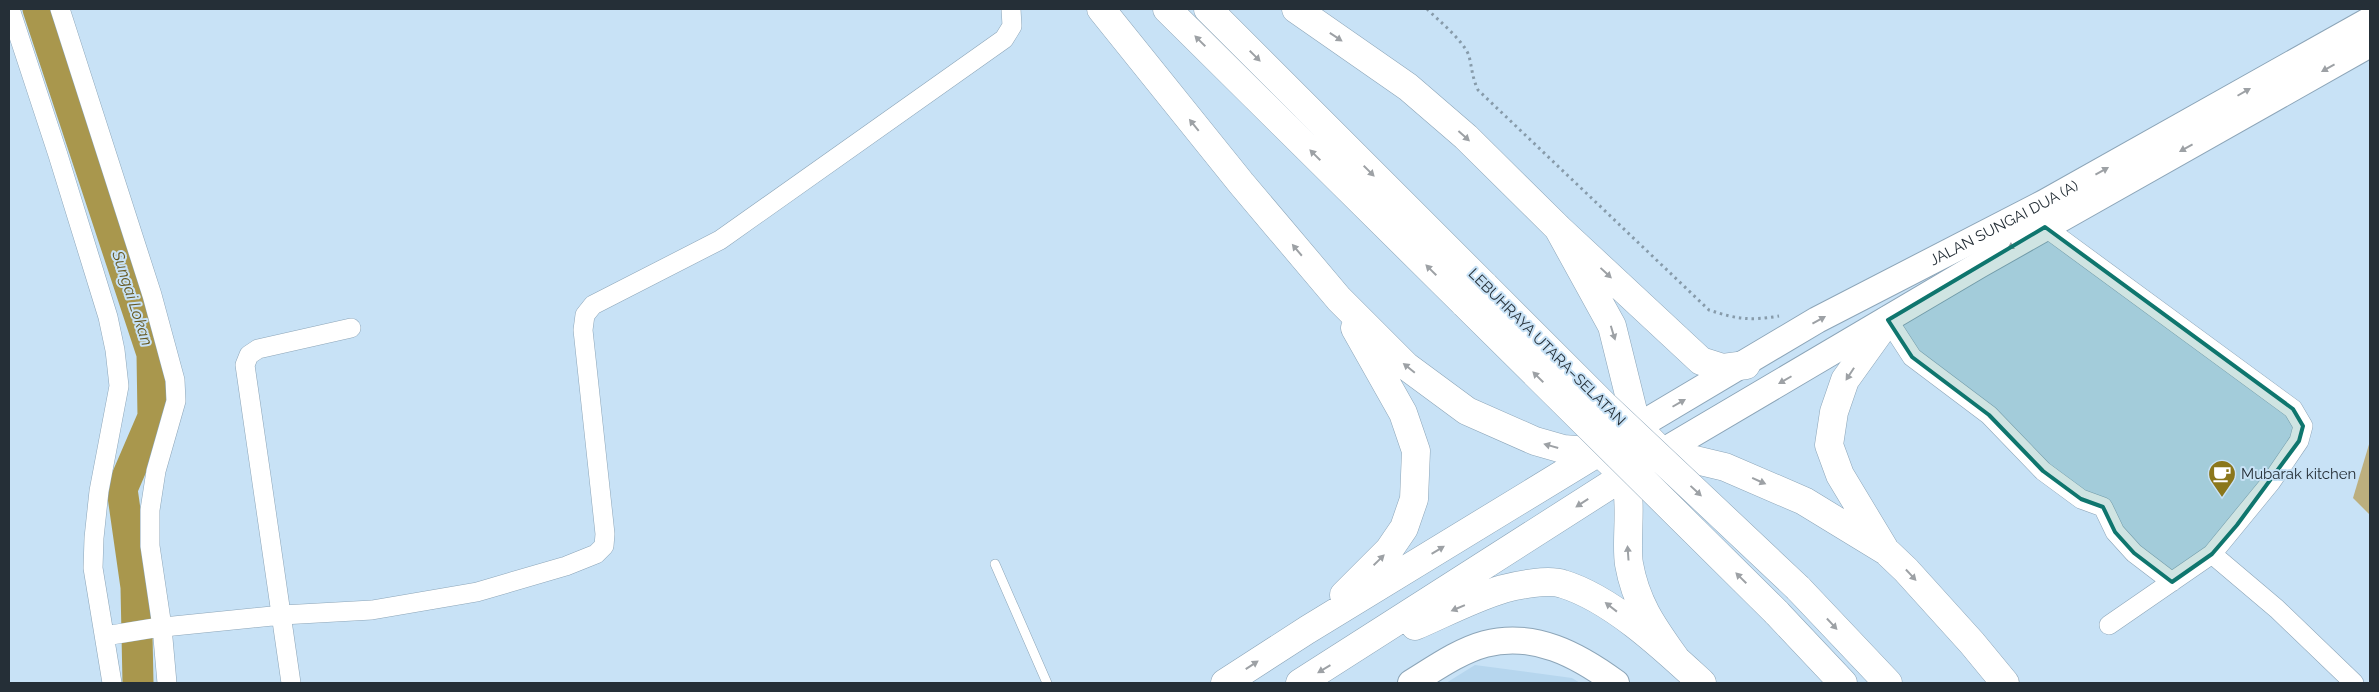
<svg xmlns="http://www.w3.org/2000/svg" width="2379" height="692" font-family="Raleway,sans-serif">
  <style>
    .built { fill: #b6d6ee }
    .green { fill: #bcaf7e }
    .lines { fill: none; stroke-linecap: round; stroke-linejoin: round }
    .river { stroke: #a9974d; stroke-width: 31 }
    .lane-casing { stroke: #8ca5b8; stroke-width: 10 }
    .street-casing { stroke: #8ca5b8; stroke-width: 20 }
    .secondary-casing { stroke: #8ca5b8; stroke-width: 28 }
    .highway-casing { stroke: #8ca5b8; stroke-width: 29 }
    .path { stroke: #879baa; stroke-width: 3; stroke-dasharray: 2.5 4; stroke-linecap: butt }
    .lane { stroke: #fff; stroke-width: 9 }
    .street { stroke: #fff; stroke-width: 19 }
    .secondary { stroke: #fff; stroke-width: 26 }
    .highway { stroke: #fff; stroke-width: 28 }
    .highway-bridge-casing { stroke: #8ca5b8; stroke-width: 29; stroke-linecap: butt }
    .highway-bridge { stroke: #fff; stroke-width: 28 }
    .oneway { fill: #9da1a5 }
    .marked { fill: #0f766e; fill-opacity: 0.2; stroke: #0f766e; stroke-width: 4; stroke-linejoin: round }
    .labels { text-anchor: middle; stroke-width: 4; stroke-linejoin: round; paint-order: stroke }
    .street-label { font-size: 15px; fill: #252f37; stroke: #c8e2f6 }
    .poi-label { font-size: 15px; fill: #252f37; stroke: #c8e2f6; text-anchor: start }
    .water-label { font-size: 16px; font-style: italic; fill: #655820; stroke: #c8e2f6 }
  </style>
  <rect width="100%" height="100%" fill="#c8e2f6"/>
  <!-- built -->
  <path class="built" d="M1475,665L1572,678L1580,683H1446Z"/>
  <!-- green -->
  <path class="green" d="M2370,441V515L2353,498Z"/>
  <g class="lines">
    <!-- river -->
    <path class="river" d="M38,9L152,354L153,417L122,489L136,587L138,683"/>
    <defs>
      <path id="lane" d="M995,564L1047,683"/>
      <path id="street" d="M10,9L58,155L108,317L115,350L119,386L99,491L94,538L93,568L112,683
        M60,9L152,295L175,380L176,401L156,471L150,510V546L162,627L167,683
        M2045,227L2293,409L2303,426L2299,441L2271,482L2212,554L2109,625
        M1888,320L1912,357L1989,415L2043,471L2081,499L2103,507L2115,532L2134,553L2172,582
        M2212,554L2277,609L2354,683
        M105,636L154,628L282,615L372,610L477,592L566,566L596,554L604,546L605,534L583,330L585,315L593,305L720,240L1004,39L1012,26L1011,9
        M291,683L245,365L249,355L258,349L351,328"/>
      <g id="secondary">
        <path id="s1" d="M1637,427L1817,320L2044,203L2370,20"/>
        <path d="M1662,452L1979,265L2370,44"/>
        <path d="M1411,683C1434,669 1459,651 1485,644C1534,631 1578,655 1616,683"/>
      </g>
      <path id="highway" d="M1101,9L1241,183L1339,299L1406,366L1467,411L1535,441L1563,449L1599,452C1606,459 1617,467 1623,477C1634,494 1625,541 1629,564C1636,604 1654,628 1676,659
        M1167,9L1465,304
        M1208,9L1485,286
        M1296,9L1408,87L1466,137L1558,228L1701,361L1723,368L1746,365
        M1558,228L1612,326L1637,427L1662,452L1725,467L1804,501L1886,551L1906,570L1972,643L2005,683
        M1884,548L1840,475L1829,445L1834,412L1845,380L1888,320
        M1798,588L1888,683
        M1344,595L1389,550L1404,528L1414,499L1416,451L1403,413L1355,328
        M1776,612L1843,683
        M1415,626C1443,614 1473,598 1503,589C1518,585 1548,579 1563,584C1612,599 1664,648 1702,683
        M1225,683L1307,630L1602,450
        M1300,683L1638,467"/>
    </defs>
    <!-- lane casing -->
    <use href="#lane" class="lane-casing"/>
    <!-- street casing -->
    <use href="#street" class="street-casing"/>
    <!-- secondary casing -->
    <use href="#secondary" class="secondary-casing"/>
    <!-- highway casing -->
    <use href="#highway" class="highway-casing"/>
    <!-- path -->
    <path class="path" d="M1427,9C1438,20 1464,41 1469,56C1472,68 1472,77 1478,90L1709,310C1736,319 1750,321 1779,316"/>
    <!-- lane -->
    <use href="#lane" class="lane"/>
    <!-- street -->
    <use href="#street" class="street"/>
    <!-- secondary -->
    <use href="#secondary" class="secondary"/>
    <!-- highway -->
    <use href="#highway" class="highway"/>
    <defs>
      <path id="highway-bridge" d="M1485,286L1604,405L1798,588
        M1465,304L1776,612"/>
    </defs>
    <!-- highway-bridge casing -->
    <use href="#highway-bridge" class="highway-bridge-casing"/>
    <!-- highway-bridge -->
    <use href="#highway-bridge" class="highway-bridge"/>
  </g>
  <!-- one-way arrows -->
  <defs><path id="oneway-solid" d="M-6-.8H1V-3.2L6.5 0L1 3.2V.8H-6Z" transform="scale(1.25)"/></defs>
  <g class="oneway">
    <use href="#oneway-solid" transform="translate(1336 37) rotate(34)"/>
    <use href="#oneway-solid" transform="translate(1200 41) rotate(-135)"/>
    <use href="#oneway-solid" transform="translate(1255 56) rotate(45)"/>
    <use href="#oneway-solid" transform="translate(2328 68) rotate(151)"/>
    <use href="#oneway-solid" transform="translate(2244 92) rotate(-30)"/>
    <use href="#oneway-solid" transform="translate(1194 125) rotate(-129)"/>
    <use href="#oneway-solid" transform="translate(1464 136) rotate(42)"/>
    <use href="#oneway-solid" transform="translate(2186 148) rotate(151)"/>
    <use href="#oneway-solid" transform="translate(1315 155) rotate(-135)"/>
    <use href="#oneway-solid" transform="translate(1369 171) rotate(45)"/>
    <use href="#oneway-solid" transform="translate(2102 171) rotate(-29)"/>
    <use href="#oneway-solid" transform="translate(2014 245) rotate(151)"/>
    <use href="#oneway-solid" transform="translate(1297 250) rotate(-130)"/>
    <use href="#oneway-solid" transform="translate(1431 270) rotate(-135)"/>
    <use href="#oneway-solid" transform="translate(1606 273) rotate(43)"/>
    <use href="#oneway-solid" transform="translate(1819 320) rotate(-29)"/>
    <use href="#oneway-solid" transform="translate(1613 333) rotate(73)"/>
    <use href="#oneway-solid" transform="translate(1409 368) rotate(-141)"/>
    <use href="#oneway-solid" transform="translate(1850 374) rotate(123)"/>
    <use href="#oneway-solid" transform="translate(1538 377) rotate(-135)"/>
    <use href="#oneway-solid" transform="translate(1785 380) rotate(150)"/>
    <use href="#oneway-solid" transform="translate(1679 403) rotate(-30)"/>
    <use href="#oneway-solid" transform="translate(1551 446) rotate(-164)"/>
    <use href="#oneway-solid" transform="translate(1759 481) rotate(24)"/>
    <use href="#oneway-solid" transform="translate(1696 491) rotate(43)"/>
    <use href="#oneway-solid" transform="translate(1582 503) rotate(147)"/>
    <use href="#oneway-solid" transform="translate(1438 550) rotate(-31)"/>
    <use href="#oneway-solid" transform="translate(1628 553) rotate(-94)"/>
    <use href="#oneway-solid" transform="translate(1379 560) rotate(-44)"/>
    <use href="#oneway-solid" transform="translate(1911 575) rotate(47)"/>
    <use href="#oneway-solid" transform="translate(1741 578) rotate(-135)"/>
    <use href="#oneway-solid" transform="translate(1611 607) rotate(-142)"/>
    <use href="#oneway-solid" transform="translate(1458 608) rotate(157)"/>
    <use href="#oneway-solid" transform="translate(1832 624) rotate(47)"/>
    <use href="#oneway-solid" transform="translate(1252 665) rotate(-33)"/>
    <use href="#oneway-solid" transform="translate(1324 669) rotate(149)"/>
  </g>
  <!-- marked area -->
  <path class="marked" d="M2045,227L2293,409L2303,426L2299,441L2237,525L2212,554L2172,582L2134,553L2115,532L2103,507L2081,499L2043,471L1989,415L1912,357L1888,320Z"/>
  <!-- icons -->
  <defs>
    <symbol id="cafe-pin" viewBox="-11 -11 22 30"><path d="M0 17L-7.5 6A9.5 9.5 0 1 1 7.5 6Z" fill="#8b771b" stroke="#c8e2f6"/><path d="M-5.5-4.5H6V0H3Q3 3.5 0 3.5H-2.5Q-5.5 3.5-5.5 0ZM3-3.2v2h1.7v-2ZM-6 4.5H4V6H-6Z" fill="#fff"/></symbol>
  </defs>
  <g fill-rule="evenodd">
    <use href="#cafe-pin" x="2206" y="458" width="32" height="43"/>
  </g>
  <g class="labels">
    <!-- street labels -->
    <g class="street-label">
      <text dy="5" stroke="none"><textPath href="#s1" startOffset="420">JALAN SUNGAI DUA (A)</textPath></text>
      <text transform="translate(1547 347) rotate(45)" y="5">LEBUHRAYA UTARA–SELATAN</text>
    </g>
    <!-- poi labels -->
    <g class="poi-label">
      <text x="2241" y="479">Mubarak kitchen</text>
    </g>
    <!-- water labels -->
    <g class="water-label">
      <text transform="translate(133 298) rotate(72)" y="6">Sungai Lokan</text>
    </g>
  </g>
  <!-- border -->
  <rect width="2379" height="692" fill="none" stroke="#252f37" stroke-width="20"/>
</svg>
